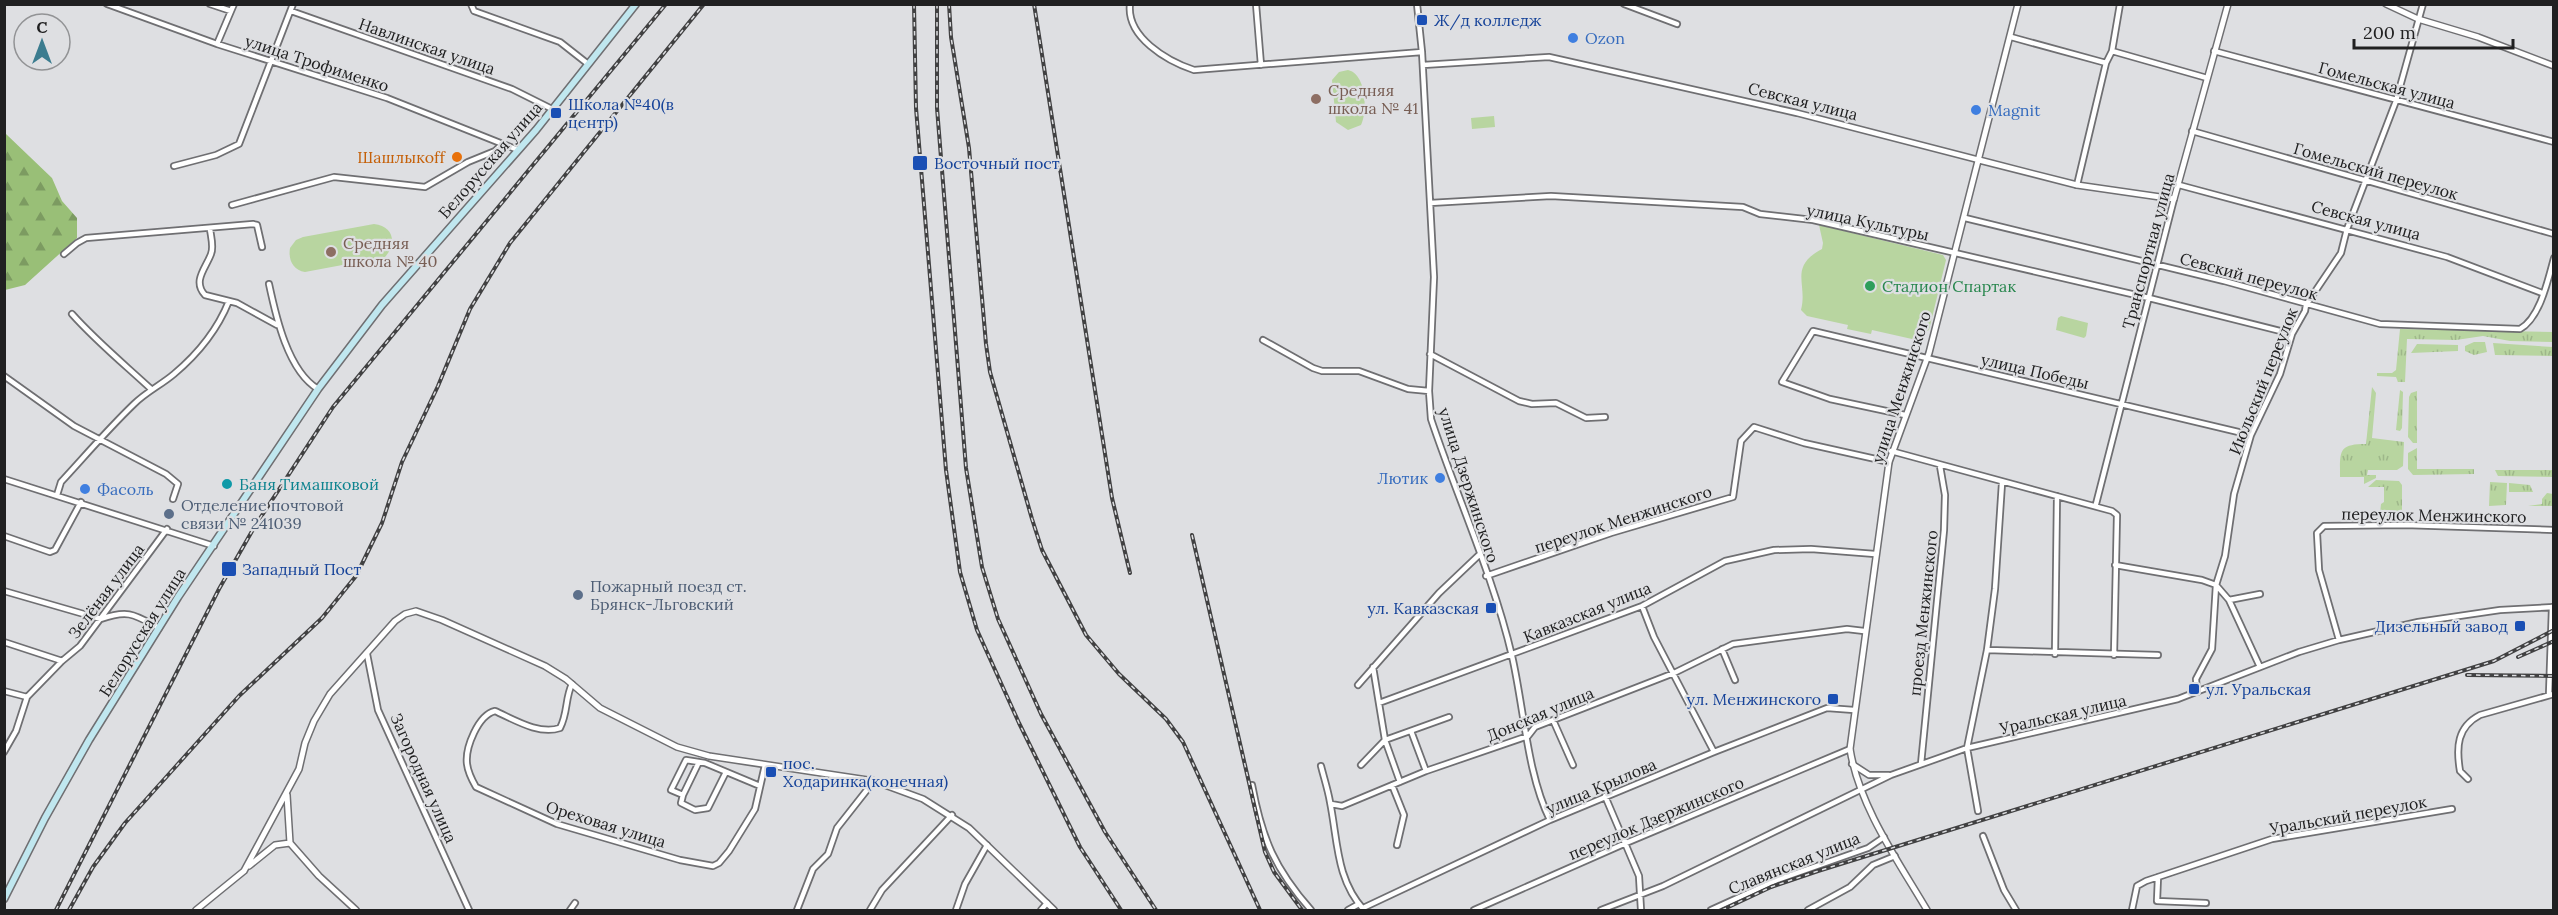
<svg xmlns="http://www.w3.org/2000/svg" width="2558" height="915" font-family="Lora,serif">
  <style>
    .grass { fill: url(#grass-tufts) }
    .forest { fill: url(#forest-firs) }
    .green { fill: #b8d5a0 }
    .lines { fill: none; stroke-linecap: round; stroke-linejoin: round }
    .minor-casing { stroke: #6f6f72; stroke-width: 8 }
    .tertiary-casing { stroke: #6f6f72; stroke-width: 8 }
    .secondary-casing { stroke: #6f6f72; stroke-width: 9 }
    .minor { stroke: #fff; stroke-width: 4.5 }
    .tertiary { stroke: #fff; stroke-width: 5 }
    .secondary { stroke: #c0e7ef; stroke-width: 6 }
    .rail-casing { stroke: #414142; stroke-width: 4 }
    .rail { stroke: #dedfe2; stroke-width: 1.5; stroke-dasharray: 4.5; stroke-linecap: butt }
    .transit-dot { fill: #1a4fb4; stroke: #dedfe2; stroke-width: 2 }
    .shop-dot { fill: #3f7fe0; stroke: #dedfe2; stroke-width: 2 }
    .education-dot { fill: #8d6e63; stroke: #dedfe2; stroke-width: 2 }
    .food-dot { fill: #e8710a; stroke: #dedfe2; stroke-width: 2 }
    .leisure-dot { fill: #2e9e5b; stroke: #dedfe2; stroke-width: 2 }
    .culture-dot { fill: #0f9aa8; stroke: #dedfe2; stroke-width: 2 }
    .service-dot { fill: #5c6f8a; stroke: #dedfe2; stroke-width: 2 }
    .labels { text-anchor: middle; stroke-width: 4.5; stroke-linejoin: round; paint-order: stroke }
    .transit-label { font-size: 16px; fill: #164399; stroke: #dedfe2; text-anchor: start }
    .shop-label { font-size: 16px; fill: #366cbe; stroke: #dedfe2; text-anchor: start }
    .street-label { font-size: 16px; fill: #202021; stroke: #dedfe2 }
    .education-label { font-size: 16px; fill: #785e54; stroke: #dedfe2; text-anchor: start }
    .food-label { font-size: 16px; fill: #c56008; stroke: #dedfe2; text-anchor: end }
    .leisure-label { font-size: 16px; fill: #27864d; stroke: #dedfe2; text-anchor: start }
    .culture-label { font-size: 16px; fill: #0d838f; stroke: #dedfe2; text-anchor: start }
    .service-label { font-size: 16px; fill: #4e5e75; stroke: #dedfe2; text-anchor: start }
  </style>
  <defs>
    <pattern id="grass-tufts" width="24" height="20" patternUnits="userSpaceOnUse" patternTransform="scale(1.5)"><rect width="24" height="20" fill="#b8d5a0"/><path d="M3 7l-1-3M5 7V3M7 7l1-3M15 17l-1-3M17 17v-4M19 17l1-3" fill="none" stroke="#9eb78a"/></pattern>
    <pattern id="forest-firs" width="22" height="20" patternUnits="userSpaceOnUse" patternTransform="scale(1.5)"><rect width="22" height="20" fill="#99bf77"/><path d="M5 1l3.5 6h-7zM16 11l3.5 6h-7z" fill="#7c9b61"/></pattern>
  </defs>
  <rect width="100%" height="100%" fill="#dedfe2"/>
  <!-- grass -->
  <path class="grass" d="M2400,329L2553,332V342L2510,341L2483,336L2456,340L2407,339L2405,382H2398L2396,377L2377,376V373H2392L2396,370Z
    M2474,342H2485L2487,352L2474,355L2465,351V346Z
    M2493,343L2553,347V356L2495,355Z
    M2417,344L2458,345V351L2411,353Z
    M2372,387L2376,393L2372,438L2404,442L2403,466L2397,470H2368L2367,475H2376V478L2364,484V477H2340C2340,451 2338,444 2366,444Z
    M2400,390L2403,392L2402,428L2400,431L2396,430Z
    M2417,391V443H2413L2408,437L2409,397L2411,393Z
    M2417,448V469H2474V474L2413,475L2408,469V453Z
    M2495,470H2553V477L2498,476Z
    M2376,480L2399,481L2402,485V515L2395,522H2388L2380,514L2381,504L2384,502V487H2368Z
    M2490,482L2507,483L2506,505L2489,506Z
    M2509,483L2530,485L2533,492H2509Z
    M2547,493L2553,494V506H2528L2542,504V499Z"/>
  <!-- forest -->
  <path class="forest" d="M6,134L52,178L62,201L77,218V238L25,285L5,290Z"/>
  <!-- green -->
  <path class="green" d="M1348,70C1366,74 1368,110 1361,125L1348,130L1336,122L1332,80L1339,72Z
    M1494,116L1495,127L1472,129L1471,118Z
    M374,224C394,226 397,244 385,257L305,272C293,270 288,260 290,248L296,240L303,237Z
    M1819,225L1943,255L1946,260L1929,330L1912,339L1872,330L1871,334L1847,329L1848,325L1807,316L1801,310C1808,284 1788,267 1822,249L1823,243Z
    M2061,316L2088,323L2086,336L2084,338L2056,330L2058,318Z"/>
  <g class="lines">
    <defs>
      <path id="minor" d="M107,4L217,44L387,98L518,150
        M210,4L231,11
        M471,4L474,11L560,42L588,64
        M1130,4C1126,37 1167,61 1194,70L1422,52
        M1256,4L1261,65
        M1417,4L1422,52L1434,277L1429,391L1431,419C1457,497 1493,575 1512,656C1524,708 1527,774 1550,820
        M1624,4L1677,24
        M291,11L512,89L552,109
        M2011,37L2106,63
        M217,44L234,4
        M2112,51L2207,78
        M2214,51L2554,142
        M1423,65L1549,57L1797,113L1979,160
        M2192,131L2554,234
        M174,166L216,155L239,144L293,4
        M2077,185L2106,63L2112,51L2120,4
        M2179,185L2447,257L2542,293
        M1430,203L1551,196L1743,207L1760,214L1813,220L2149,298L2292,334
        M232,205L334,177L425,187L468,162L495,151L502,144
        M1965,218L2224,281L2380,324L2520,329C2540,318 2548,280 2554,258
        M210,229C211,237 214,247 211,254C206,268 192,281 205,295L237,303L277,325
        M64,254L77,243L86,238L253,224L257,225L262,247
        M269,284C276,317 288,371 318,389
        M72,314C96,341 124,364 151,389
        M1263,340L1313,368L1322,371H1359L1408,389L1429,391
        M1430,354L1519,401L1532,404L1556,403L1586,418L1605,417
        M4,376L74,426L166,474L178,484L173,499
        M1905,415L1830,399L1782,382L1813,331L2251,435
        M1891,451L2112,511L2117,515L2114,655
        M4,479L214,546
        M57,495L61,482C85,456 108,429 134,404C146,392 161,385 174,374C199,353 217,331 229,301
        M2096,504L2174,199
        M4,536L50,552L55,550L81,502
        M2115,565L2202,580L2216,585L2212,649L2196,679L2197,692
        M1486,576L1611,533L1733,497L1741,441L1754,427L1804,443L1889,462
        M4,591L101,619C129,609 135,615 159,628
        M2229,600L2260,594
        M1642,606L1654,637L1714,752
        M2339,640L2319,570L2317,533L2324,526L2405,525L2554,530
        M4,642L62,661
        M1722,649L1735,680
        M1987,650L2158,655
        M367,654L378,710L469,910
        M2055,654L2057,496
        M1373,667L1385,740L1400,782
        M2260,667L2229,600L2216,585L2225,556L2234,494L2251,435L2280,374L2292,334L2305,311L2306,305L2341,253L2347,229L2396,101L2423,4
        M572,684C565,698 568,713 560,728C539,735 515,720 495,711C478,715 465,748 467,764C468,773 472,780 476,787L557,824L680,860L713,866L719,863L729,851L755,809L765,765
        M1358,685L1439,593L1479,555
        M4,691L27,697
        M2549,694L2552,607
        M1379,703L1642,606L1725,561L1774,550L1811,549L1875,554
        M1553,720L1573,765
        M1411,731L1426,771
        M4,752L16,731L27,697L62,661L80,646L167,529
        M1852,764L1869,775H1889
        M1921,764L1944,530L1945,495L1940,466
        M1361,765L1385,740L1449,717
        M1321,766C1324,778 1328,790 1330,802C1338,842 1336,879 1364,910
        M726,772L708,808L695,810L681,803L683,795L671,790L686,760L705,763L760,786
        M2468,779L2460,771C2456,747 2457,727 2480,715L2554,694
        M1252,785C1262,839 1275,869 1311,910
        M1392,785L1404,815L1397,845
        M683,795L699,762
        M1605,796L1639,876L1641,910
        M1331,804L1342,806L1426,771L1528,736L1535,727L1674,673L1733,644L1847,629L1864,631
        M1978,811L1967,748L1987,650L1995,589L2002,483
        M1983,836L2004,890L2016,910
        M2158,877L2157,901L2206,903
        M1363,908L1550,820L1714,752L1827,708L1854,710
        M570,910L575,903
        M797,910L813,869L828,854L837,828L874,781
        M870,910L882,890L952,815
        M956,910L965,884L987,845
        M1041,910L1047,903
        M1348,910L1357,905
        M1474,910L1626,843L1850,749
        M1601,910L1663,886L1891,775L1967,748L2178,699L2299,652L2339,640L2418,622L2500,610L2554,607
        M1711,910L1777,880L1868,848L1884,837
        M1808,910L1850,887L1873,865L1895,856
        M2132,910L2137,886L2146,881L2272,839L2452,809"/>
      <path id="tertiary" d="M2386,4L2418,19L2478,37L2554,66
        M1979,160L2077,185L2174,199L2228,4
        M287,795L290,843
        M290,843L319,876L356,910
        M249,866L275,845L290,843
        M196,910L244,871L299,769L305,743L314,721L330,694L395,621L405,614L416,611L442,620L545,666L566,679L600,708L677,747L709,756L874,781L923,799L969,828L1054,910
        M1927,910C1898,861 1859,806 1850,749L1889,462L1929,353L2018,4"/>
      <path id="secondary" d="M4,899L45,818L89,740L178,597L318,389L382,305L536,130L636,4"/>
    </defs>
    <!-- minor casing -->
    <use href="#minor" class="minor-casing"/>
    <!-- tertiary casing -->
    <use href="#tertiary" class="tertiary-casing"/>
    <!-- secondary casing -->
    <use href="#secondary" class="secondary-casing"/>
    <!-- minor -->
    <use href="#minor" class="minor"/>
    <!-- tertiary -->
    <use href="#tertiary" class="tertiary"/>
    <!-- secondary -->
    <use href="#secondary" class="secondary"/>
    <defs>
      <path id="rail" d="M914,4L916,108L946,470L960,572L977,630L1019,723L1080,847L1121,910
        M937,4V108L966,468L982,567L998,619L1041,714L1105,832L1156,910
        M949,4L951,37L969,148L986,344L990,372L1032,519L1042,550L1086,635L1119,674L1166,719L1183,742L1260,910
        M1034,4L1112,498L1130,573
        M1192,535L1265,852L1274,872L1302,910
        M2518,657L2554,641
        M2467,675L2554,676
        M56,910L219,589L255,526L333,407L666,4
        M69,910L93,867L125,823L239,696L322,618L356,576L382,523L402,462L438,386L470,309L510,243L704,4
        M1722,910L1771,887L1818,871L2494,661L2554,630"/>
    </defs>
    <!-- rail casing -->
    <use href="#rail" class="rail-casing"/>
    <!-- rail -->
    <use href="#rail" class="rail"/>
  </g>
  <!-- markers -->
  <g class="transit-dot">
    <rect x="1416" y="14" width="12" height="12" rx="3"/>
    <rect x="550" y="107" width="12" height="12" rx="3"/>
    <rect x="912" y="155" width="16" height="16" rx="3"/>
    <rect x="221" y="561" width="16" height="16" rx="3"/>
    <rect x="1485" y="602" width="12" height="12" rx="3"/>
    <rect x="2514" y="620" width="12" height="12" rx="3"/>
    <rect x="2188" y="683" width="12" height="12" rx="3"/>
    <rect x="1827" y="693" width="12" height="12" rx="3"/>
    <rect x="765" y="766" width="12" height="12" rx="3"/>
  </g>
  <g class="shop-dot">
    <circle cx="1573" cy="38" r="6"/>
    <circle cx="1976" cy="110" r="6"/>
    <circle cx="1440" cy="478" r="6"/>
    <circle cx="85" cy="489" r="6"/>
  </g>
  <g class="education-dot">
    <circle cx="1316" cy="99" r="6"/>
    <circle cx="331" cy="252" r="6"/>
  </g>
  <circle class="food-dot" cx="457" cy="157" r="6"/>
  <circle class="leisure-dot" cx="1870" cy="286" r="6"/>
  <circle class="culture-dot" cx="227" cy="484" r="6"/>
  <g class="service-dot">
    <circle cx="169" cy="514" r="6"/>
    <circle cx="578" cy="595" r="6"/>
  </g>
  <g class="labels">
    <!-- transit labels -->
    <g class="transit-label">
      <text x="1434" y="26">Ж/д колледж</text>
      <text x="568" y="110">Школа №40(в<tspan x="568" dy="18">центр)</tspan></text>
      <text x="934" y="169">Восточный пост</text>
      <text x="242" y="575">Западный Пост</text>
      <text x="1479" y="614" text-anchor="end">ул. Кавказская</text>
      <text x="2508" y="632" text-anchor="end">Дизельный завод</text>
      <text x="2206" y="695">ул. Уральская</text>
      <text x="1821" y="705" text-anchor="end">ул. Менжинского</text>
      <text x="783" y="769">пос.<tspan x="783" dy="18">Ходаринка(конечная)</tspan></text>
    </g>
    <!-- shop labels -->
    <g class="shop-label">
      <text x="1585" y="44">Ozon</text>
      <text x="1988" y="116">Magnit</text>
      <text x="1428" y="484" text-anchor="end">Лютик</text>
      <text x="97" y="495">Фасоль</text>
    </g>
    <!-- street labels -->
    <g class="street-label">
      <text transform="translate(427 46) rotate(19)" y="6">Навлинская улица</text>
      <text transform="translate(317 63) rotate(18)" y="6">улица Трофименко</text>
      <text transform="translate(2387 85) rotate(15)" y="6">Гомельская улица</text>
      <text transform="translate(1803 101) rotate(14)" y="6">Севская улица</text>
      <text transform="translate(490 160) rotate(-49)" y="6">Белорусская улица</text>
      <text transform="translate(2376 171) rotate(16)" y="6">Гомельский переулок</text>
      <text transform="translate(2366 220) rotate(15)" y="6">Севская улица</text>
      <text transform="translate(1868 222) rotate(12)" y="6">улица Культуры</text>
      <text transform="translate(2148 251) rotate(-75)" y="6">Транспортная улица</text>
      <text transform="translate(2249 276) rotate(15)" y="6">Севский переулок</text>
      <text transform="translate(2035 371) rotate(13)" y="6">улица Победы</text>
      <text transform="translate(2263 381) rotate(-68)" y="6">Июльский переулок</text>
      <text transform="translate(1901 387) rotate(-72)" y="6">улица Менжинского</text>
      <text transform="translate(1469 485) rotate(72)" y="6">улица Дзержинского</text>
      <text transform="translate(2434 515) rotate(1)" y="6">переулок Менжинского</text>
      <text transform="translate(1623 519) rotate(-18)" y="6">переулок Менжинского</text>
      <text transform="translate(106 591) rotate(-53)" y="6">Зелёная улица</text>
      <text transform="translate(1587 612) rotate(-22)" y="6">Кавказская улица</text>
      <text transform="translate(1923 613) rotate(-84)" y="6">проезд Менжинского</text>
      <text transform="translate(142 632) rotate(-58)" y="6">Белорусская улица</text>
      <text transform="translate(1540 714) rotate(-23)" y="6">Донская улица</text>
      <text transform="translate(2063 714) rotate(-13)" y="6">Уральская улица</text>
      <text transform="translate(424 778) rotate(66)" y="6">Загородная улица</text>
      <text transform="translate(1601 786) rotate(-23)" y="6">улица Крылова</text>
      <text transform="translate(2348 815) rotate(-10)" y="6">Уральский переулок</text>
      <text transform="translate(1656 818) rotate(-23)" y="6">переулок Дзержинского</text>
      <text transform="translate(606 824) rotate(17)" y="6">Ореховая улица</text>
      <text transform="translate(1794 863) rotate(-22)" y="6">Славянская улица</text>
    </g>
    <!-- education labels -->
    <g class="education-label">
      <text x="1328" y="96">Средняя<tspan x="1328" dy="18">школа № 41</tspan></text>
      <text x="343" y="249">Средняя<tspan x="343" dy="18">школа № 40</tspan></text>
    </g>
    <!-- food labels -->
    <g class="food-label">
      <text x="445" y="163">Шашлыкоff</text>
    </g>
    <!-- leisure labels -->
    <g class="leisure-label">
      <text x="1882" y="292">Стадион Спартак</text>
    </g>
    <!-- culture labels -->
    <g class="culture-label">
      <text x="239" y="490">Баня Тимашковой</text>
    </g>
    <!-- service labels -->
    <g class="service-label">
      <text x="181" y="511">Отделение почтовой<tspan x="181" dy="18">связи № 241039</tspan></text>
      <text x="590" y="592">Пожарный поезд ст.<tspan x="590" dy="18">Брянск-Льговский</tspan></text>
    </g>
  </g>
  <!-- border -->
  <rect width="2558" height="915" fill="none" stroke="#202021" stroke-width="12"/>
  <!-- north arrow -->
  <g transform="translate(42 42)"><circle r="28" fill="#dedfe2" stroke="#929395" stroke-width="1.5"/>
  <path d="M0-4.5L10 22L0 15L-10 22Z" fill="#3b7c8f"/>
  <text y="-9" font-size="16" font-weight="bold" text-anchor="middle" fill="#202021">С</text>
  </g>
  <!-- scale -->
  <path d="M2354 39v9h159v-9" fill="none" stroke="#202021" stroke-width="3"/>
  <text x="2363" y="39" font-size="18" fill="#202021" stroke="#dedfe2" stroke-width="4.5" paint-order="stroke">200 m</text>
</svg>
